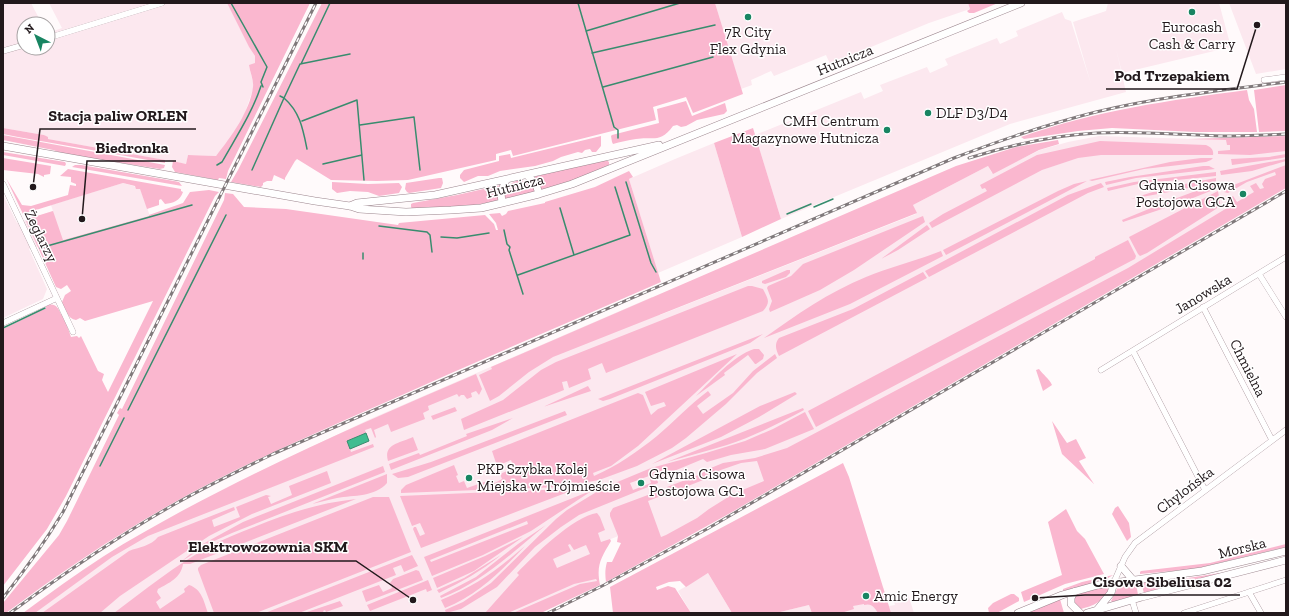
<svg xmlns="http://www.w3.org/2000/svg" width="1289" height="616" font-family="'Zilla Slab',serif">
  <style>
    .built { fill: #fce8ef }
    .green { fill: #fab7cf; fill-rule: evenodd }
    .water { fill: #41bd91; stroke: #388c6e }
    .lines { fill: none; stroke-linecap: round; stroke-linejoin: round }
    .stream { stroke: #388c6e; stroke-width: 1.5 }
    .minor-casing { stroke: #9c868e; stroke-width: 6 }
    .major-casing { stroke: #9c868e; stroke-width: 8 }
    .minor { stroke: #fff; stroke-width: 5.5 }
    .major { stroke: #fff; stroke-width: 7 }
    .rail-casing { stroke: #80797b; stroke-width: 3 }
    .rail { stroke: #fff; stroke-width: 1.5; stroke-dasharray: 4.5; stroke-linecap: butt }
    .poi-dot { fill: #188562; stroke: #fff; stroke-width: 1.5 }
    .labels { text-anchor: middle; stroke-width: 3; stroke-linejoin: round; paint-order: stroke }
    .poi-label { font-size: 15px; fill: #22191c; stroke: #fff; text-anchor: start }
    .street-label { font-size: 15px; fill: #22191c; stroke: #fff }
    .leader { fill: none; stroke: #22191c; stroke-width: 1.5 }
    .callout-dot { fill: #22191c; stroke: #fff; stroke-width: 1.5 }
    .callout-label { font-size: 16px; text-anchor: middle; font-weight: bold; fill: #22191c; stroke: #fff; stroke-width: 3; stroke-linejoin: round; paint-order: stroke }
  </style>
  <rect width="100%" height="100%" fill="#fffafb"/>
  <!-- built -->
  <path class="built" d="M3,3H31L42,24H24V48H48V33L62,28L49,3H227L249,47L255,56V64L249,66L254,86L245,113L231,137L216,156L188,155L186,164L48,139L44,135L3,128Z
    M715,3H968L970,9L929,23L830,64L826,55L774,76L771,71L751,80L752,85L741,89Z
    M1108,3H1219L1231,47L1122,73L1116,49L1126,92L1010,124L994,72L1010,124L781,219L755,135L861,92L864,99L883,91L880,85L927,67L930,73L948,65L945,59L997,38L1000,44L1018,36L1016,31L1062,12L1065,19L1071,21L1091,84L1073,22L1106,11Z
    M1229,3H1286V69L1256,74Z
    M1099,136L1227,140L1286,137V183L642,557L632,531L608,540L591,569L597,581L532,613H33L111,556L242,480L368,420L652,297L660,315L906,218L916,214L913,205L988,166L992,173L1040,150L1068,142Z
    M714,143L742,237L658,273L629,179L675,159Z
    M123,183L140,188L150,216L29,249L47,289L43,299L3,318V195L17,223L53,211L51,205Z
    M708,573L732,613H691L678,591Z
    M883,587L889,606L895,605L893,598L908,594L914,613H776Z"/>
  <!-- green -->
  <path class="green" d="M227,3H310L228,171L226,179L219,178L218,180L175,172L172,167L173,161L186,164L188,155L216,156C231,137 250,111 253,87C254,81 250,72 249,65L255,63V56L249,47Z
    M322,3H715L743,94L693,113L686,97L653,107L656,120L513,156L511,150L496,154V160L408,180L377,181L331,180L297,159L295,161L285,178V180L274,175L272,181H267L263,183V185L261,187L231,182L238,170Z
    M968,3H998L974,13H969L967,11L970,9Z
    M1286,85V131L1259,132L1254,90Z
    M1247,90L1249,100L1254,109L1257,132H1196L1112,128L1078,131L1024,139L1021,137C1094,111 1171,100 1247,90Z
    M686,101L692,116L725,103L727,111L724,114L697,120L686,126L681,127L677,125L673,126C660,144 653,136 636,139C628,140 620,142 613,144L612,142L611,136L612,135L659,123L657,109Z
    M3,128L44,135L48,137V139L165,160V163L18,137L3,134Z
    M753,128L781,219L742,237L714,143Z
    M3,135L165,165L164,168L160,169L64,154L53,150L3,140Z
    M601,136V146L596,152H592L590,149L585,150L582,153L578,152L561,157L553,161L535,166L500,171L488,176H478L464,182L460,178V175L464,170L499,161V156L510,154L511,158Z
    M1286,136V151L1250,155L1218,154V151L1230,150V145H1227L1226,140L1188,139Z
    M1058,140L1059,144L1039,150L993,174L988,166L913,205L917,213L553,357L529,372L499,396L490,401L479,375L492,369L491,367L956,166L1016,147Z
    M1100,141L1206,145C1211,147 1214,150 1213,155H1101L1078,158L1042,170L932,228L929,223L943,214L987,191L985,188L982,189L980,185L1037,155Z
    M3,152L65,162L66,164L65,166L3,155Z
    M1286,154V157L1282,158L1232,165L1231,159L1269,157Z
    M3,158L51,166L50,174L44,175V177L38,174L3,170Z
    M1201,158H1213L1211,160L1206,162L1144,169L1092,181L1089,180L1170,162Z
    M605,159L609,162V165L578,179L541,190L540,186L533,177Z
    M1286,159V161L1252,171L1221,175L1220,171Z
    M75,165H81L174,181L179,182L182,186L72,167Z
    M1286,165V188L732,512L606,582C605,575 605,569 607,562H612L621,543L617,542L618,536L610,516V513L613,508L664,489L666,494L648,501L661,537L666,535L697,518L709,509L733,494L764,481L757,461L741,463L715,472L716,475L670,493L667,487L701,474L706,470L723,463L755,458L787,448L1128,268L1227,208L1230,198L1233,196L1237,202L1254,192L1250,186L1256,183L1260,189L1264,188L1262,184L1265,179L1276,175L1275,172L1247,182L1228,193L1224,192L1223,189Z
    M1203,166H1209L1215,169L1136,178L1106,185L1105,182L1130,177Z
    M68,169L181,189V191L183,192C180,201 173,203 165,204L161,199L159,200V205L147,209L140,189H136L135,186L123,183L23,214L6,178L22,205L31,206L68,195L70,185L76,186V184L71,182V177L60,176Z
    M629,171L633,177L629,179L661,282C572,321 482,359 393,399C334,425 275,450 218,479C143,517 73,563 6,613H3V603L59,535L67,521L119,415L117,413L120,408L122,409L224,200L225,193L233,194L244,207L286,209L398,225L399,223L485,215L494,224L496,230H498L496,223L489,214L500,213L502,216L506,214L508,211L545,203V202L595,187Z
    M1216,172V176L1138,184L1108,191L1107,188L1134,182Z
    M439,178H442L443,183L441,188L409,193L407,192L405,189L406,183Z
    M1216,178V181L1180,190L1131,199C1159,189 1187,183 1216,178Z
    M519,180C527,181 533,184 536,192L506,199L504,195C507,187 511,182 519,180Z
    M1087,181L946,255L943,250L1058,191L1074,184Z
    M332,182L368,184L399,183L402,187L399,193L379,196L368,192L350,191L337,193L332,189Z
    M1101,183L1104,187L1088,193L929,277L925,271L1068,195Z
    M1217,183L1218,188L1183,202L1123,222L1122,220L1161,204Z
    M501,185L498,201L468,206L413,210L411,207V204L413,203L457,195Z
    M209,190L219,192L215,196L66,496L47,529L3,586V329L46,308V306C54,302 58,307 61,314H63L71,337L77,336L79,338L81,336L98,371L104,374L102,380L108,392L153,301L85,321L80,318L76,320C68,319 64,309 62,302L65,295L71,291L67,285L61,289L56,287L26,221L27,219L53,211L63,240L149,216V215L183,203L190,192Z
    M1218,191L1220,204L1216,209L1147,253L1140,256L1138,254L1129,237Z
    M923,216L925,222L854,270L820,290L770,312L769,309L772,301L767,288L768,286L791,276L803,264Z
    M927,225L930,229L898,250L881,259Z
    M1128,240L1136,256L1135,259L1131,261L816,427L808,411L1095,259V257Z
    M941,251L943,256L850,304L764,338C796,315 829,292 866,277C890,267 916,261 941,251Z
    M787,270H790V273L786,277L765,284L762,283V281Z
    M923,272L927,278L779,356C776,350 774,344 779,338L853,309Z
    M748,286H752L763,289C768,299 771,302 763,311L606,373L602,363L588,369L591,379L569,388L567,381L562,382L564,390L464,430L461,419L503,400L541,370L556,362Z
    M763,334L750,343L610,399L603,401L598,399Z
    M754,349H759L764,355L763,359L756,364H755L748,355L724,373L725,375L696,396C712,380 733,356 754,349Z
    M737,354L638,446L611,466L593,473L594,476C617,466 637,452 657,436C674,422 689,405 708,391L711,395L697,406L703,414L733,393L753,371L775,354L777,358L757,373L726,404L686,438L672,448L637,466L599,480L559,487L401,493V490L406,485L454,465L458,475L456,476L459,483L464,481L467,488L493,479L495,483L502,479L500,474L514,468L511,460L497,466L492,451L638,393L643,395L651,415L658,409L666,406L664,402L651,406L645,392Z
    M1039,369C1043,375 1049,378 1052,385L1043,391L1036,370Z
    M476,374L482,389L479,395L476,391L471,393L472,397L467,399L464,395H461L459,397L457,394L428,406L429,410L423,413L425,419L391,432L388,424L374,430L376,437L375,438L371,428L365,430L369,441L350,449L351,452L373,444L374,447L148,536L112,557L35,613H23C50,593 76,574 104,556C129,540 155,526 180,512C276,460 376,417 476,374Z
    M588,386L591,391L543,407Z
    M795,392L797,394L759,417L721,437L652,464L760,406Z
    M455,407L457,411L433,420L431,416Z
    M803,408L804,410C780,423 754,436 727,445C708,451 687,456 667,462Z
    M565,411L567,415L408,477L398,478L392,474L431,462Z
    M805,412L814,429L765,449L731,455L707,462L703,459L657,478L658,483L579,515L561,527L535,547L497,587L461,609L446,613L445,610L463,602L491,583L556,519L567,510L603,488L651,468L706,453L745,441L773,429ZM649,476L651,483L633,490L630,483Z
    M513,418L492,430L391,470L389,464L419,453L420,455L467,436L466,434Z
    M1052,421L1067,443L1076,439L1086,458L1079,461L1094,484L1062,454Z
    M413,437L418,450L388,461C383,444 400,443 413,437Z
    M843,463L849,477L891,613H878C874,607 872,603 864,605V604L853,606L854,609L841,613H812L809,605L776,613H732L708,573L686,587L680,581L669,582L656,587L657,590L668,586L675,588L691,613H613L610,587Z
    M383,466L385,472L232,533L212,542L182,561L201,545L243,522Z
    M327,471L331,483L252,514L209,536L120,596L100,613H42L129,551C139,547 151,546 158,537L234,507L235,510L212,520L214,527L240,517L236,507L266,495L271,496L268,497L271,504L292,495L289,486Z
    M387,474V483C375,497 354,495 337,498C328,500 320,502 312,504Z
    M584,486L421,548L413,529L414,527H416L420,536L425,534L420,523L412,526L400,496L565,489Z
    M593,490L531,531L483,555L432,576L424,557ZM527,521L528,524L431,562L430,560Z
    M373,497H389L411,552L256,613H214L198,570V568L201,565Z
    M356,499L190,564H183C181,578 169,583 158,589L157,592L161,598L156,602L160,609L185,592L184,589L189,585C202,589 204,602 208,613H114C145,590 175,565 209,547C223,539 239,533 254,527C288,513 319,503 356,499Z
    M1118,506L1129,523L1131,537L1127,541L1112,514L1115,508Z
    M1066,509L1077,531L1085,539L1104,574L1065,584L1024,602L1021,592L1062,575L1048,522Z
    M597,513L600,517L605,530L598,533L601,542L610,539L611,541C601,558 596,565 600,585L541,613H513L580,584L597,581L596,579L574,584L508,613H485L519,575L517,573C533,556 574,516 597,513ZM570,544L574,550L586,545L590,554L557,568L553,559L571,551L568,545Z
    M546,525C513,552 481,583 441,598L440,596L476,577L518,544Z
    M523,537L474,571L437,588L433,578L485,556Z
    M1286,544V547L1194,569L1140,574V572L1141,571L1210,563Z
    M525,546C500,572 479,594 445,608L441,600C476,586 497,570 525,546Z
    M412,555L418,566L404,572L401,565L393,568L396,575L299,613H265Z
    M501,555C480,572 463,581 439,593L437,590L464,578Z
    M416,570L419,571L423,580L366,602L362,591L379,585L383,592L392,588L390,583L393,579Z
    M1220,573H1223L1144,593L1141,583L1188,578Z
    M1113,575L1105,580L1063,591V589L1082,582Z
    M428,580L432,590L427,592L426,589L370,611L367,605Z
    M1136,583L1138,595L1112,602L1111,601L1119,585Z
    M1109,586L1112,587C1100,602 1099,604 1081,609L1074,603V598L1077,594Z
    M1011,594H1014L1019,598V601L997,613H989L988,608L993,603Z
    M1060,599L1064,613H1028Z
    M340,601L343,606L326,612L325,610L323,611L324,613L307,612Z"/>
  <!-- water -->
  <path class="water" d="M366,433L369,441L350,449L347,441Z"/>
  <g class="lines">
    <!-- stream -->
    <path class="stream" d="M231,3L267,67L261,82L263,87
      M578,3L614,127L618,130V138
      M586,31L680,3
      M592,53L715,25
      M301,64L330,3
      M603,87L713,57
      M302,121L357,100L364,180
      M360,125L414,117L420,170
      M307,149C303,129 300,112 284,98L300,64L350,54
      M323,164L362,155
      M217,165L222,162C236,137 252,113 261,86
      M252,170L284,98L280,96
      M626,182L651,263L656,272
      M814,207L833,199
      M560,208L574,255
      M787,214L811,204
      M379,226L427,232L430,235L432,252
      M504,230L507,244L510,247L509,250L523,294
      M441,237L457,238L489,233
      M40,248L192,205
      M363,253V259
      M518,275L630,235L615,187
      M3,328L45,308
      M128,410L226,215
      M100,466L124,418"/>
    <defs>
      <path id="minor" d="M48,38L162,3
        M3,51L24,45
        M1264,80L1286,77
        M3,184L73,332
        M1259,274L1286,317
        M1203,307L1272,440
        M3,323L57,298
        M1133,351L1205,490
        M1101,370L1286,257
        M1114,582L1125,557L1135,543L1286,430
        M1249,592L1261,613
        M1132,600L1136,613
        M1184,613L1286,580"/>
      <path id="major" d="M3,146L315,201L350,206L359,209L406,212L451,210L481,208L502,203L539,194L572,184L1021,3
        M527,175L536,184L539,194
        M502,203L501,193L506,180
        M350,206L357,203L435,195L659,145
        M1121,566L1133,580
        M1074,592L1071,598V604L1080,613
        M1097,610L1111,593L1114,582
        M1018,613L1062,595L1098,585L1202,571L1286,551
        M1087,613L1142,597L1286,560"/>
    </defs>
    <!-- minor casing -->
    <use href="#minor" class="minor-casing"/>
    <!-- major casing -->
    <use href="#major" class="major-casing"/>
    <!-- minor -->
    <use href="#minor" class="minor"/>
    <!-- major -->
    <use href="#major" class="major"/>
    <defs>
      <path id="rail" d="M969,158C1011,145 1053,135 1097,133C1139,131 1180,135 1222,136C1243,136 1265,135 1286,134
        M3,598C25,570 45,542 63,512L316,3
        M10,613C63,574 118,536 175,504C207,486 240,470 273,454L954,158C1001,140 1048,124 1096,112C1159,97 1223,90 1286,82
        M548,613L604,585L707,529L1286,191"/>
    </defs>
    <!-- rail casing -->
    <use href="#rail" class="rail-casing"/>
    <!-- rail -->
    <use href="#rail" class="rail"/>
  </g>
  <!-- markers -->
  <g class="poi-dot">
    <circle cx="1192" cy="12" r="4"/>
    <circle cx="748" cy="17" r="4"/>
    <circle cx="928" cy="113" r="4"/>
    <circle cx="887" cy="130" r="4"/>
    <circle cx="1243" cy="194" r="4"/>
    <circle cx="469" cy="478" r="4"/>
    <circle cx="641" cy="483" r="4"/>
    <circle cx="866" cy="596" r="4"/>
  </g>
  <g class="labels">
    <!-- poi labels -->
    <g class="poi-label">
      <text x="1192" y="32" text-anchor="middle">Eurocash<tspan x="1192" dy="17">Cash &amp; Carry</tspan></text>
      <text x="748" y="37" text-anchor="middle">7R City<tspan x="748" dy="17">Flex Gdynia</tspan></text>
      <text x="936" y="118">DLF D3/D4</text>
      <text x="879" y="126" text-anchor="end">CMH Centrum<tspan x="879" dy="17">Magazynowe Hutnicza</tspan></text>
      <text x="1235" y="190" text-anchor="end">Gdynia Cisowa<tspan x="1235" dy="17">Postojowa GCA</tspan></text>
      <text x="477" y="474">PKP Szybka Kolej<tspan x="477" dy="17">Miejska w Trójmieście</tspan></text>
      <text x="649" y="479">Gdynia Cisowa<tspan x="649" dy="17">Postojowa GC1</tspan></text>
      <text x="874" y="601">Amic Energy</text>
    </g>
    <!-- street labels -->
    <g class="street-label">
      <text transform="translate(845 60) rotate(-22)" y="5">Hutnicza</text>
      <text transform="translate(515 186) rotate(-14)" y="5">Hutnicza</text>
      <text transform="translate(41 236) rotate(64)" y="5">Żeglarzy</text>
      <text transform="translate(1203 294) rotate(-31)" y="5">Janowska</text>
      <text transform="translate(1248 368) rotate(63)" y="5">Chmielna</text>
      <text transform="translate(1185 490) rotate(-37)" y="5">Chylońska</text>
      <text transform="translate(1242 548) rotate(-14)" y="5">Morska</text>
    </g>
  </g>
  <!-- callouts -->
  <path class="leader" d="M1257 25L1237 89H1106M33 187L40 129H196M82 219L87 161H176M413 600L356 561H180M1035 598L1085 595H1240"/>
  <g class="callout-dot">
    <circle cx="1257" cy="25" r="4"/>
    <circle cx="33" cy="187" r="4"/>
    <circle cx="82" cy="219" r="4"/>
    <circle cx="413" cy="600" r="4"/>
    <circle cx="1035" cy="598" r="4"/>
  </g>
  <g class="callout-label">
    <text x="1172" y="81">Pod Trzepakiem</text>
    <text x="118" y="121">Stacja paliw ORLEN</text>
    <text x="132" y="153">Biedronka</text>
    <text x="268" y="552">Elektrowozownia SKM</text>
    <text x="1162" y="587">Cisowa Sibeliusa 02</text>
  </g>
  <!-- border -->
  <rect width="1289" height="616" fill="none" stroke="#22191c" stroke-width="8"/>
  <!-- north arrow -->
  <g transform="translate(36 36) rotate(318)"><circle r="19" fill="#ffffff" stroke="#a7a3a4"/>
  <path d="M0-3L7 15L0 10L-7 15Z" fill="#188562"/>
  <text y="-6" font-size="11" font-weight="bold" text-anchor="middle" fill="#22191c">N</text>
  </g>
</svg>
